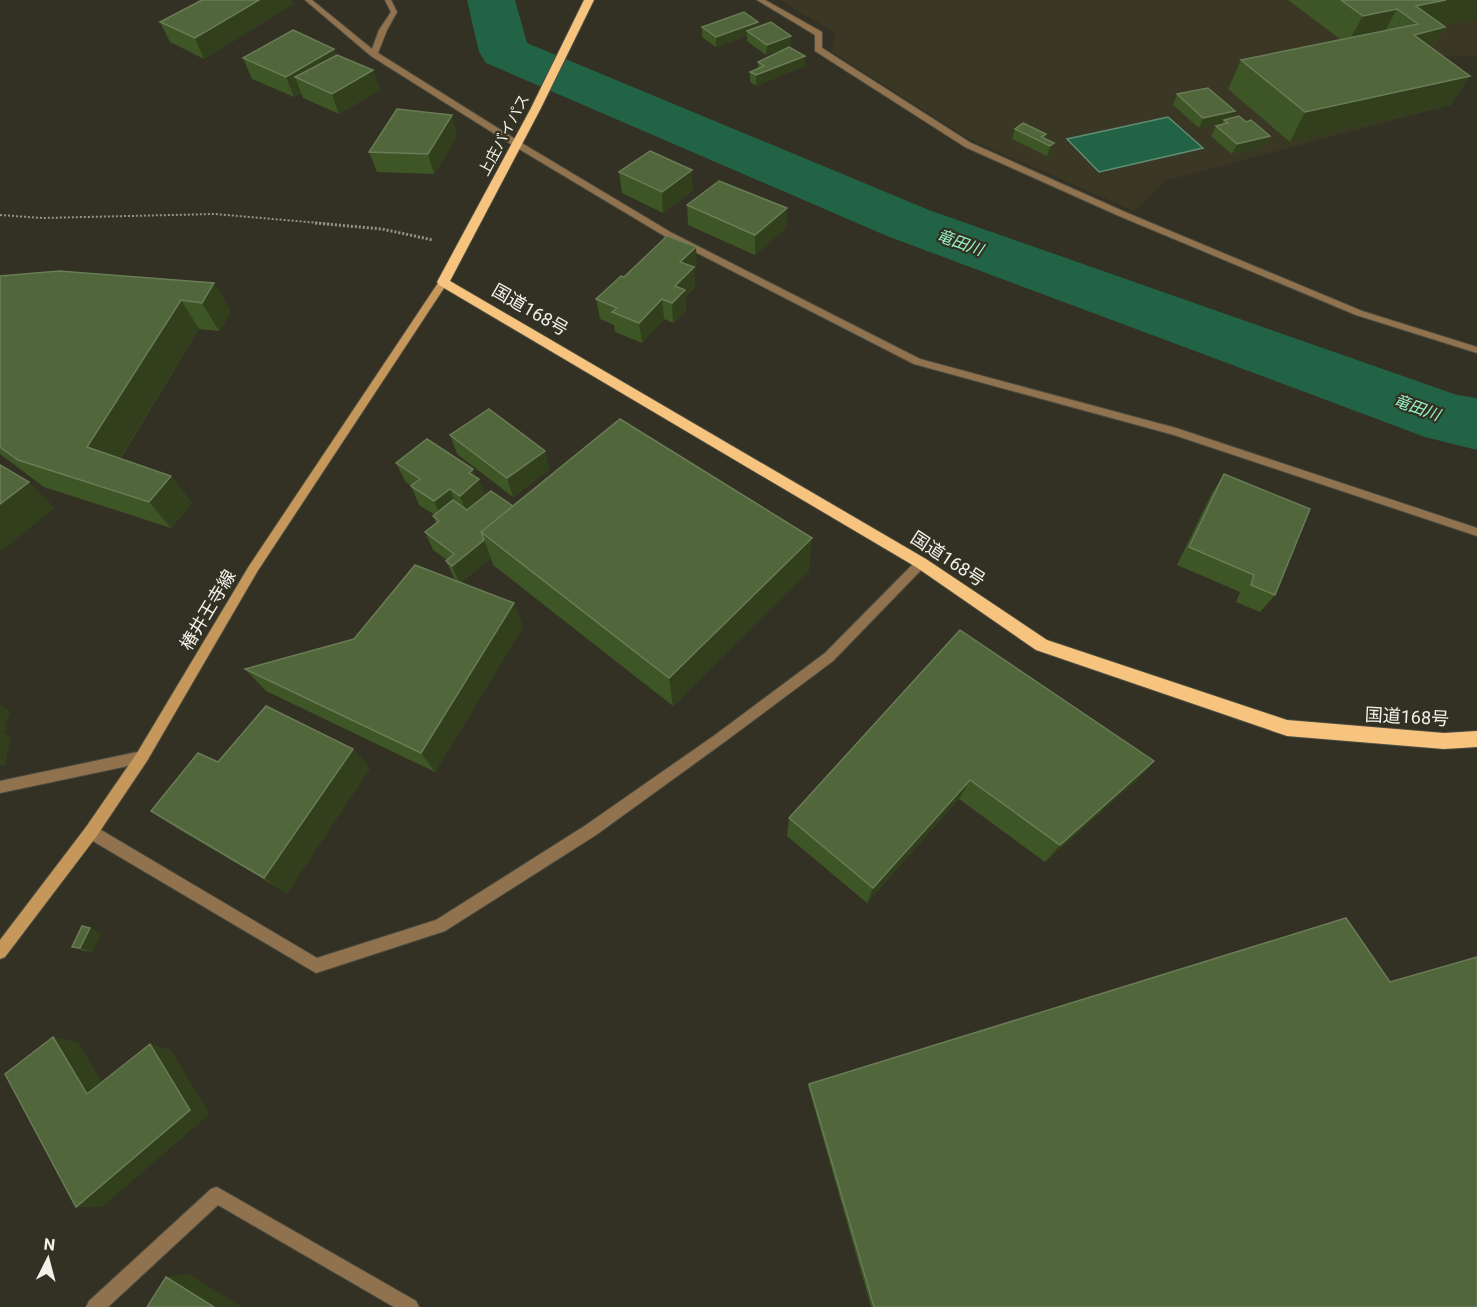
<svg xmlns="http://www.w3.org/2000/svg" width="1477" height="1307" font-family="Roboto,'Noto Sans JP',sans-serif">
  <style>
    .built { fill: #3a3824 }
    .water { fill: #226245; stroke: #618d76; stroke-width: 1.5 }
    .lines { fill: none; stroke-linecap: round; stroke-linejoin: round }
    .river { fill: #226245; fill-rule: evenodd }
    .service-casing { stroke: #4d4c40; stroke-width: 2 }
    .minor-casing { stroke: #4d4c40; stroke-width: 2 }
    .secondary-casing { stroke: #4d4c40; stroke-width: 2 }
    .trunk-casing { stroke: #4d4c40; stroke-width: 2 }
    .path-far1 { stroke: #95948a; stroke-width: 2; stroke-dasharray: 2 2; stroke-linecap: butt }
    .path { stroke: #95948a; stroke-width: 3; stroke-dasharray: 2 2; stroke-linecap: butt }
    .service { fill: #90734e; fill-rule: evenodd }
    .minor { fill: #90734e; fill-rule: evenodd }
    .secondary { fill: #c5975a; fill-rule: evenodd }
    .trunk { fill: #f7c480; fill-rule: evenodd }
    .wall { fill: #3e5526 }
    .shaded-wall { fill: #313f1c }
    .building { fill: #51663b; stroke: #6a7c56; stroke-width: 1.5 }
    .labels { text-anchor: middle; stroke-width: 4.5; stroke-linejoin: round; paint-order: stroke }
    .far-street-label { font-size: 15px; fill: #f3f2ea; stroke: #323124 }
    .far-water-label { font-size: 16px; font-style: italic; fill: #98f5c6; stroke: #323124 }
    .street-label { font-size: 18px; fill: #f3f2ea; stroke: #323124 }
  </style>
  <rect width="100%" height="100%" fill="#323124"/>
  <!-- built -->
  <path class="built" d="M780,0H1477V56H1427L1398,65L1451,105L1164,181L1134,211L971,140L831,51L835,33Z"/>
  <!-- water -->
  <path class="water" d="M1168,117L1203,148L1099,172L1067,139Z"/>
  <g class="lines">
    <!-- river -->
    <path class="river" d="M467,0H515L527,43L929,210L1457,395L1477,398V450L1425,437L887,236L486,63L479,52Z"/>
    <defs>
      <path id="service" d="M921,558L927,563L925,566L833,661L723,743L596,835L445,931L316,973L86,837L84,832L86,827L91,826L96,827L317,958L436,920L586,825L715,735L825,653L917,560Z"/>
      <path id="minor" d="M305,0H312L372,49L379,30L391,12L385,0H391L397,12L387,30L378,53L520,142L672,233L920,359L1176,428L1477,528V536L1174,435L914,364L666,237L514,146L371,56Z
        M757,0H765L822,32V48L971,143L1125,212L1362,311L1477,347V353L1356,315L1119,216L965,147L815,51V35Z
        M142,751L147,753L148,757L147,761L142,763L0,793V781Z
        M217,1187L416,1301L419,1307H394L218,1205L108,1307H86L89,1301L211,1189Z"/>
      <path id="secondary" d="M443,279L448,282L257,572L147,761L96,837L5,957L0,959V940L86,827L137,753L249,566L440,280Z"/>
      <path id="trunk" d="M584,0H594L541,108L450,281L926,559L1047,640L1287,720L1444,733L1477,731V747L1444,749L1287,736L1036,650L916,567L439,285L437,282L531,108Z"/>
    </defs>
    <!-- service casing -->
    <use href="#service" class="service-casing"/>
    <!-- minor casing -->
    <use href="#minor" class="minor-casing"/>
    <!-- secondary casing -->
    <use href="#secondary" class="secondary-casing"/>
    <!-- trunk casing -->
    <use href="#trunk" class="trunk-casing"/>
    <!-- path-far1 -->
    <path class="path-far1" d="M0,215L42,218L215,214L331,224"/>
    <!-- path -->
    <path class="path" d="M315,223L382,229L433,240"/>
    <!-- service -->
    <use href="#service" class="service"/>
    <!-- minor -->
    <use href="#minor" class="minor"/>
    <!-- secondary -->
    <use href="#secondary" class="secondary"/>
    <!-- trunk -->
    <use href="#trunk" class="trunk"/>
  </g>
  <!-- wall -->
  <path class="wall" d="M202,0H291L293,4L204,59L170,42L160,22Z
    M1288,0H1477L1443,26L1445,27L1432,48L1451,105L1290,142L1228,89L1241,60L1340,39Z
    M758,22V27L791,36V46L766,55L747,41V36L716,47L702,37V27Z
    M334,49L336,55L373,70L380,90L339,114L303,98L301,93L294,97L252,79L243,58Z
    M805,56V66L756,86L750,82V72L758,69V62Z
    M1177,94L1232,118L1246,122L1270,136L1265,146L1232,154L1211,136L1216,126L1222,125V123L1199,128L1173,105Z
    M1015,129L1046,134L1045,139L1054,143L1051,154L1047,156L1012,139Z
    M457,136L434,174L377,172L369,152Z
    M619,172L693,190L663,213L622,193Z
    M687,205L787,208L786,228L755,255L688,225Z
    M697,267L694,270L695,287L685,297L686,310L673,323L664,319L642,343L615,332L614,325L600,319L596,299L624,277Z
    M0,276L214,283L231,312L219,331L199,329L120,459L171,476L192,503L171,528L44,487L0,454Z
    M450,435L550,469L513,497L457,454Z
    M396,463L473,469L476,478L479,479L485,496L513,506L809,571L673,706L493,565L491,558L461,583L523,627L435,772L266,691L245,669L354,639L457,581L454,578L446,561L447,560L433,550L425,532L436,523L433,516L435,515L419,505L411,486L405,481Z
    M1224,474L1275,595L1260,612L1236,602L1240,592L1177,565L1212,493Z
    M960,630L1154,761L1136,781L1045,862L959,799L867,903L787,836L789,818Z
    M353,749L370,768L287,893L178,829L151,811L218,762Z
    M101,933L92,952L84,951L72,947Z
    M1390,982L1477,1307H871L808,1086L809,1084Z"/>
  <!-- shaded-wall -->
  <path class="shaded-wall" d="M259,0H291L293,4L204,59L195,38Z
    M1446,0H1477V18L1413,32L1418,24L1416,6Z
    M1397,9L1381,38L1347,45L1363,16Z
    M758,22V32L747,31V36L716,47V37Z
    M1445,27L1427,56L1414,35Z
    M791,36V46L766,55L767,45Z
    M334,49L341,69L295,77L301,93L294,97L286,77Z
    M805,56V66L756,86V75Z
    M373,70L380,90L339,114L332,94Z
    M1470,76L1451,105L1290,142L1305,112Z
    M1235,111L1230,121L1224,120L1222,123L1199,128L1203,118Z
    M452,115L457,136L434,174L428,154Z
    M1270,136L1265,146L1232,154L1237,144Z
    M1054,143L1051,154L1047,156L1050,146Z
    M692,170L693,190L663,213L662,192Z
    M787,208L786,228L755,255V235Z
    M696,247L697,267L694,270L695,287L685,297L686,310L673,323L672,303L680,262Z
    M214,283L231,312L219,331L202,303Z
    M662,299L664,319L642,343L639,323Z
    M181,300L199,329L110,474L87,447Z
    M545,451L550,469L513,497L507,478Z
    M473,469L478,481L479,479L486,498L467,514L460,496L469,473Z
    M171,476L192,503L171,528L149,502Z
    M29,482L55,508L0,552V504Z
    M450,489L457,507L442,520L434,501Z
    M812,538L809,571L673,706L669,678Z
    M484,540L491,558L460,584L452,566Z
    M514,603L523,627L435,772L421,753Z
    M0,704L10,711L4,733L11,737L5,765L0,766Z
    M353,749L370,768L287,893L264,878Z
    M1154,761L1136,781L1045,862L1060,845Z
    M970,780L959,799L867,903L873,888Z
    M90,928L101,933L92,952L80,948Z
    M53,1037L78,1042L111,1098L87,1094Z
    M150,1044L171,1050L210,1114L102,1207H76Z
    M189,1274L242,1307H214L166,1277Z"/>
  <!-- building -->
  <path class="building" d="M202,0H259L195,38L160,22Z
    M1341,0H1446L1416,6L1445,27L1414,35L1470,76L1305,112L1241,60L1418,24L1397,9L1363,16Z
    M744,12L758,22L716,37L702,27Z
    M771,22L791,36L767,45L747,31Z
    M293,30L334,49L286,77L243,58Z
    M789,47L805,56L756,75L750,72L764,66L758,62Z
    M337,55L373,70L332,94L295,77Z
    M1208,88L1235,111L1203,118L1177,94Z
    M397,109L452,115L428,154L369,152Z
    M1239,116L1246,122L1251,120L1270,136L1237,144L1216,126L1228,123L1224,120Z
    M1023,123L1046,134L1041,137L1054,143L1050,146L1015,129Z
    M650,151L692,170L662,192L619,172Z
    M719,181L787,208L755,235L687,205Z
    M667,236L696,247L680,262L694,267L675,286L685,290L672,303L662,299L639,323L612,312L617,308L596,299L621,276L624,277Z
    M59,271L214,283L202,303L181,300L87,447L171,476L149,502L18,460L0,447V276Z
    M489,409L545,451L507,478L450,435Z
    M620,419L812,538L669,678L481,532Z
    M427,439L473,469L469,473L479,479L460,496L450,489L434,501L411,486L420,479L396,463Z
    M0,465L29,482L0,504Z
    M1224,474L1310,509L1275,595L1251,585L1254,575L1189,547Z
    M491,491L513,506L481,532L484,540L452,566L446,561L454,554L425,532L439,521L433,516L453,500L467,510Z
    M415,565L514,603L421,753L245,669L354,639Z
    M960,630L1154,761L1060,845L970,780L873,888L789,818Z
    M266,706L353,749L264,878L151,811L198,753L218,762Z
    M1346,918L1390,982L1477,957V1307H874L809,1084Z
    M82,926L90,928L80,948L72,947Z
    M53,1037L87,1094L150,1044L190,1110L76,1207L5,1074Z
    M166,1277L214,1307H147Z"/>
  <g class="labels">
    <!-- far-street labels -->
    <g class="far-street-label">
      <text transform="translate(504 135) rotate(-62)" y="5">上庄バイパス</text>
    </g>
    <!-- far-water labels -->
    <g class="far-water-label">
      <text transform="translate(960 242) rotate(20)" y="6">竜田川</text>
      <text transform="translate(1417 407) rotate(20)" y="6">竜田川</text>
    </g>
    <!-- street labels -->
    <g class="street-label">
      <text transform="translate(530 310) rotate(30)" y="6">国道168号</text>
      <text transform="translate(948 559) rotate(33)" y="6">国道168号</text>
      <text transform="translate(208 610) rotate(-59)" y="6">椿井王寺線</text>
      <text transform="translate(1407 717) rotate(3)" y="6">国道168号</text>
    </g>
  </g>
  <!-- north arrow -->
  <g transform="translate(48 1259) rotate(6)" stroke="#323124" stroke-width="4.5" paint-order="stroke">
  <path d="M0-4.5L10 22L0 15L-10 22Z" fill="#f3f2ea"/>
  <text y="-9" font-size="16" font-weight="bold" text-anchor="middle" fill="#f3f2ea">N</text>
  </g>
</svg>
